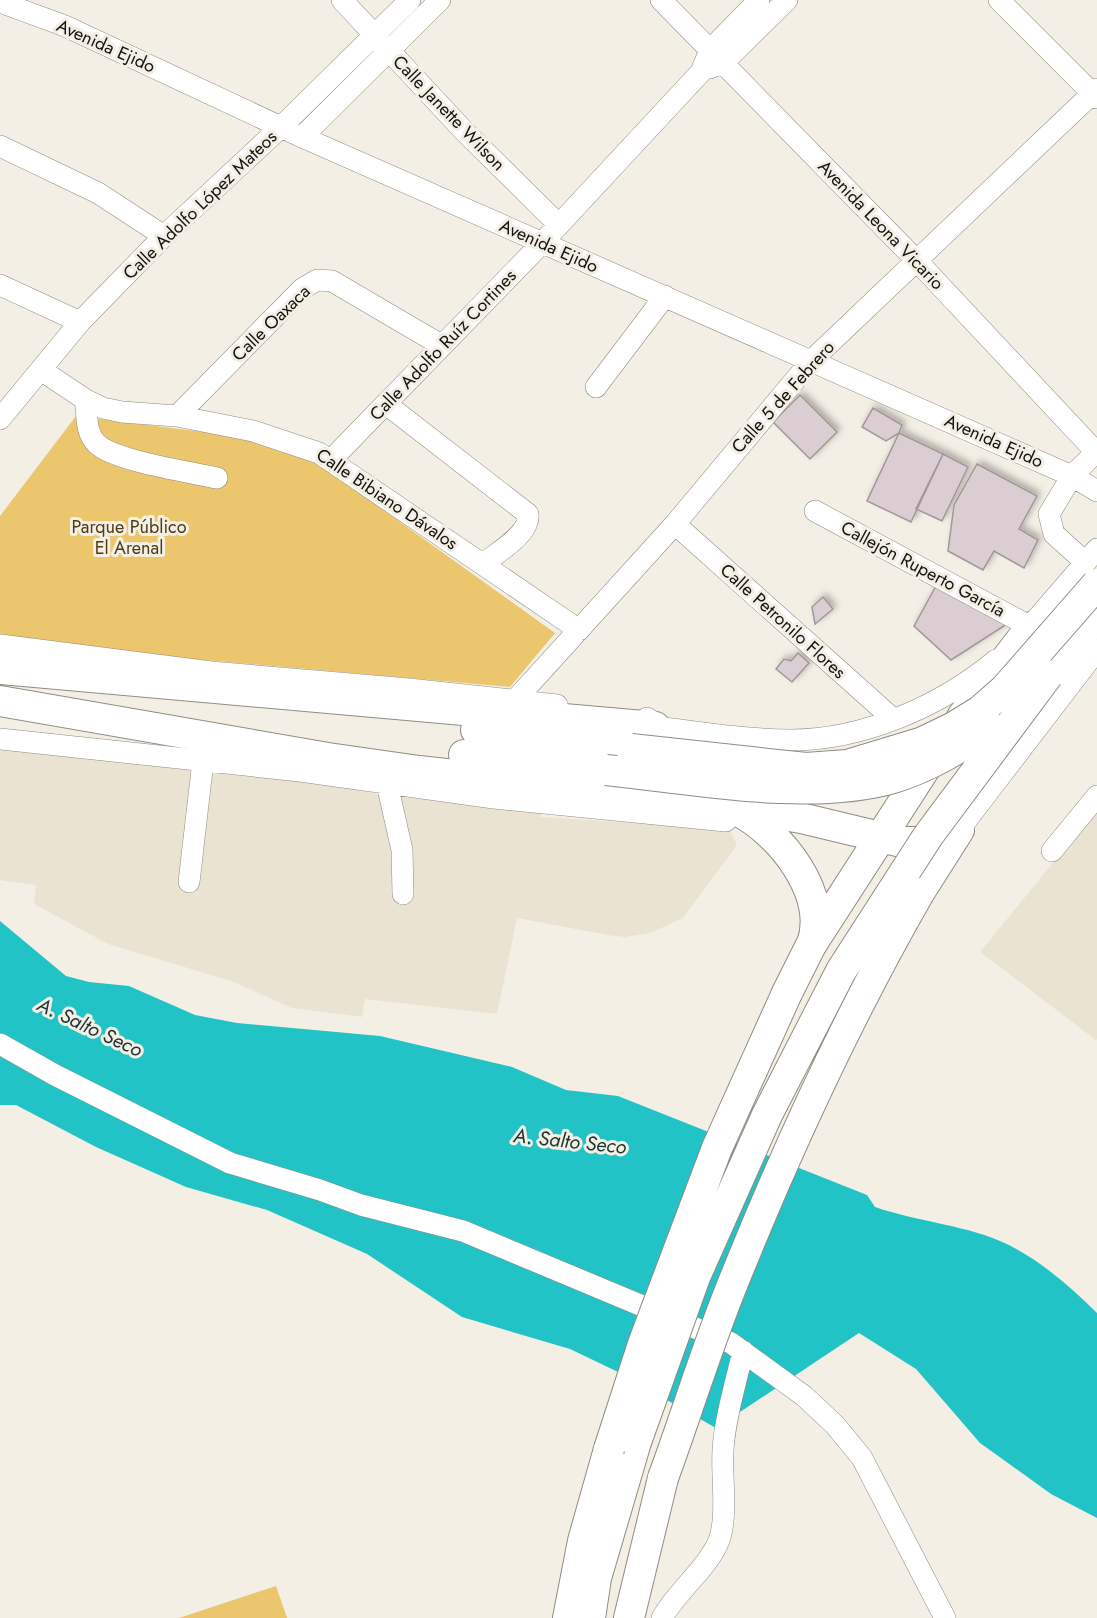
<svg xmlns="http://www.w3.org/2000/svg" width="1097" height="1618" font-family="Jost,sans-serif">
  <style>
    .built { fill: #ebe3d1 }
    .green { fill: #ebc66c }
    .water { fill: #22c3c6 }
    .building { fill: #dbced3; stroke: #a2969b; stroke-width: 1.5; filter: url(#shadow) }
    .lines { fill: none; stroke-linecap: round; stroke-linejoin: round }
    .minor-casing { stroke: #908c81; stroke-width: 22 }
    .highway-casing { stroke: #908c81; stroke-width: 32 }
    .minor { stroke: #fff; stroke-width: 21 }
    .highway { stroke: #fff; stroke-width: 30 }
    .highway-bridge-casing { stroke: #908c81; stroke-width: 32; stroke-linecap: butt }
    .highway-bridge { stroke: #fff; stroke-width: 30 }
    .labels { text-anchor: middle; stroke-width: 6; stroke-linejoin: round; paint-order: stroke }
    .street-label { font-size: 18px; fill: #14130f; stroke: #f4efe4 }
    .park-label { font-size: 18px; fill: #4b3c13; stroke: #f4efe4 }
    .water-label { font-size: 20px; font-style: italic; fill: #1b3434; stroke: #f4efe4 }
  </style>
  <defs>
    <filter id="shadow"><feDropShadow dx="3.5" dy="-3.5" stdDeviation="3" flood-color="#0004"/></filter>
  </defs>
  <rect width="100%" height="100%" fill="#f4efe4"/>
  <!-- built -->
  <path class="built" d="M0,745L318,781L380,795L542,809L541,817L729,829L737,845L683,918L650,933L625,937L608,935L517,918L497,1014L365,999L362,1017L292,1008L231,981L108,944L34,904L36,885L0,880Z
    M1097,809V1039L1096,1040L980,952Z"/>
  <!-- green -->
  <path class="green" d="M76,416L243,437L312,459L555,633L510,687L148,655L0,637V516Z
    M276,1586L287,1618H179Z"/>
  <!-- water -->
  <path class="water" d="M0,921L66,976L89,982L129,986L195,1015L237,1023L380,1036L512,1067L566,1090L618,1096L867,1195L875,1207C918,1222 968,1225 1009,1245C1043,1263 1070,1286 1097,1313V1518L1051,1494L980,1443L916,1369L859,1333L716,1428L616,1371L570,1349L462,1317L367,1254L267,1210L186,1187L96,1147L16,1105H0Z"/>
  <!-- building -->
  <path class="building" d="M800,395L837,432L810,459L773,422Z
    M873,408L902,425L899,433L886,441L862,427Z
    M899,433L943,454L911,522L867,501Z
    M943,454L968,467L942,521L916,509Z
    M977,464L1037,496L1019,529L1038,540L1024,568L994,551L983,570L948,551L954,505Z
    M936,586L1007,624L951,660L914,626Z
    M823,597L833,609L815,624L812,607Z
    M798,653L809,663L792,682L776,669L784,659L791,661Z"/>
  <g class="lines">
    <defs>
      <path id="minor" d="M342,0L464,131L558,224
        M661,0L917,261L1097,453
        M999,0L1097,98
        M0,2L65,26L302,137L1072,476L1097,491
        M710,68L723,63L787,0
        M302,137L440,0
        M0,146L98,193L164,236
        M0,285L80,322
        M41,370L86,400L103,408L122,412L177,416L253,431L319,453L579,630
        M596,387L665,296
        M86,400C87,414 85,433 97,444C115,461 190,472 217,478
        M386,404L528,514C531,534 496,553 483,564
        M177,416L302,289L317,280L332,281L441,345
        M0,419L80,322L164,236L281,127L410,0
        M332,459L542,243L701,72L710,50L759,0
        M815,511L1031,627
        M675,524L892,718
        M1085,562L1054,534L1049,514L1072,476L1096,452
        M1021,637L1097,549
        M0,645L211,672L409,689L557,705
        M516,699L675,524L811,361L1097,89
        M647,718L653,722L655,727C699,732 746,740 791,740C863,740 941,706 996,660
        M0,739L300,771L494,798L726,821
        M387,784L402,850L403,894
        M959,830L1097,650
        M1052,851L1097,796
        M189,882L203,761
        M0,1044L55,1075L230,1163L320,1190L361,1205L463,1231L731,1343L804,1396L835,1425L862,1458L945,1618
        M662,1618C677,1591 703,1573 717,1545C729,1521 721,1477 723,1450C725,1417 736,1383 743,1351"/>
      <path id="highway" d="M0,669L655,727
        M1048,675L1097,616
        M0,701L328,758L419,771L726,805L801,818L901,842H935L959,830
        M962,717L1031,627
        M476,730L631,749
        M464,755L606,770
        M740,812C781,834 829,894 812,944
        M919,893L959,830
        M787,993L811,945L935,753
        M568,1618L583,1541L609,1449
        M590,1618L596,1578L636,1442
        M629,1618L663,1478"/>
    </defs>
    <!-- minor casing -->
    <use href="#minor" class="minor-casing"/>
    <!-- highway casing -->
    <use href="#highway" class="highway-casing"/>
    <!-- minor -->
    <use href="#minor" class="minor"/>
    <!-- highway -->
    <use href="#highway" class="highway"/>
    <defs>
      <path id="highway-bridge" d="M631,749L806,768L847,765L923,742L954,727L980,711L1005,689L1097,584
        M606,770C693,779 809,802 893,778C929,767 960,748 990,727
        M636,1442L695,1277L767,1115L841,971L928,836L1048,675
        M609,1449L643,1344L717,1148L787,993
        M663,1478C688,1410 709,1340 737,1273C790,1142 849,1015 919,893"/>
    </defs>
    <!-- highway-bridge casing -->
    <use href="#highway-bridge" class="highway-bridge-casing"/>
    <!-- highway-bridge -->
    <use href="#highway-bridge" class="highway-bridge"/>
  </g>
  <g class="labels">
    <!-- street labels -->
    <g class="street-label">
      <text transform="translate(106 46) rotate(24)" y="6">Avenida Ejido</text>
      <text transform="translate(449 113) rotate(46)" y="6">Calle Janette Wilson</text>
      <text transform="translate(200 205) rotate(-44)" y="6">Calle Adolfo López Mateos</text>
      <text transform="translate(881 225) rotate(46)" y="6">Avenida Leona Vicario</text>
      <text transform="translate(549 246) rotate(24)" y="6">Avenida Ejido</text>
      <text transform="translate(271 323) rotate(-44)" y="6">Calle Oaxaca</text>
      <text transform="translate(443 345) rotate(-46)" y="6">Calle Adolfo Ruíz Cortines</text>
      <text transform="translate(783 397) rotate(-48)" y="6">Calle 5 de Febrero</text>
      <text transform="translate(994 441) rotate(24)" y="6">Avenida Ejido</text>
      <text transform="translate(387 499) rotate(34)" y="6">Calle Bibiano Dávalos</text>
      <text transform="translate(923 569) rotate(28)" y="6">Callejón Ruperto García</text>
      <text transform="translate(783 621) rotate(42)" y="6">Calle Petronilo Flores</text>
    </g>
    <!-- park labels -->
    <g class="park-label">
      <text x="129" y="533">Parque Público<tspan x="129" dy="21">El Arenal</tspan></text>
    </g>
    <!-- water labels -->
    <g class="water-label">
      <text transform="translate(90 1027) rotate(25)" y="7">A. Salto Seco</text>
      <text transform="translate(570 1141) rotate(6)" y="7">A. Salto Seco</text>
    </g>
  </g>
</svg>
